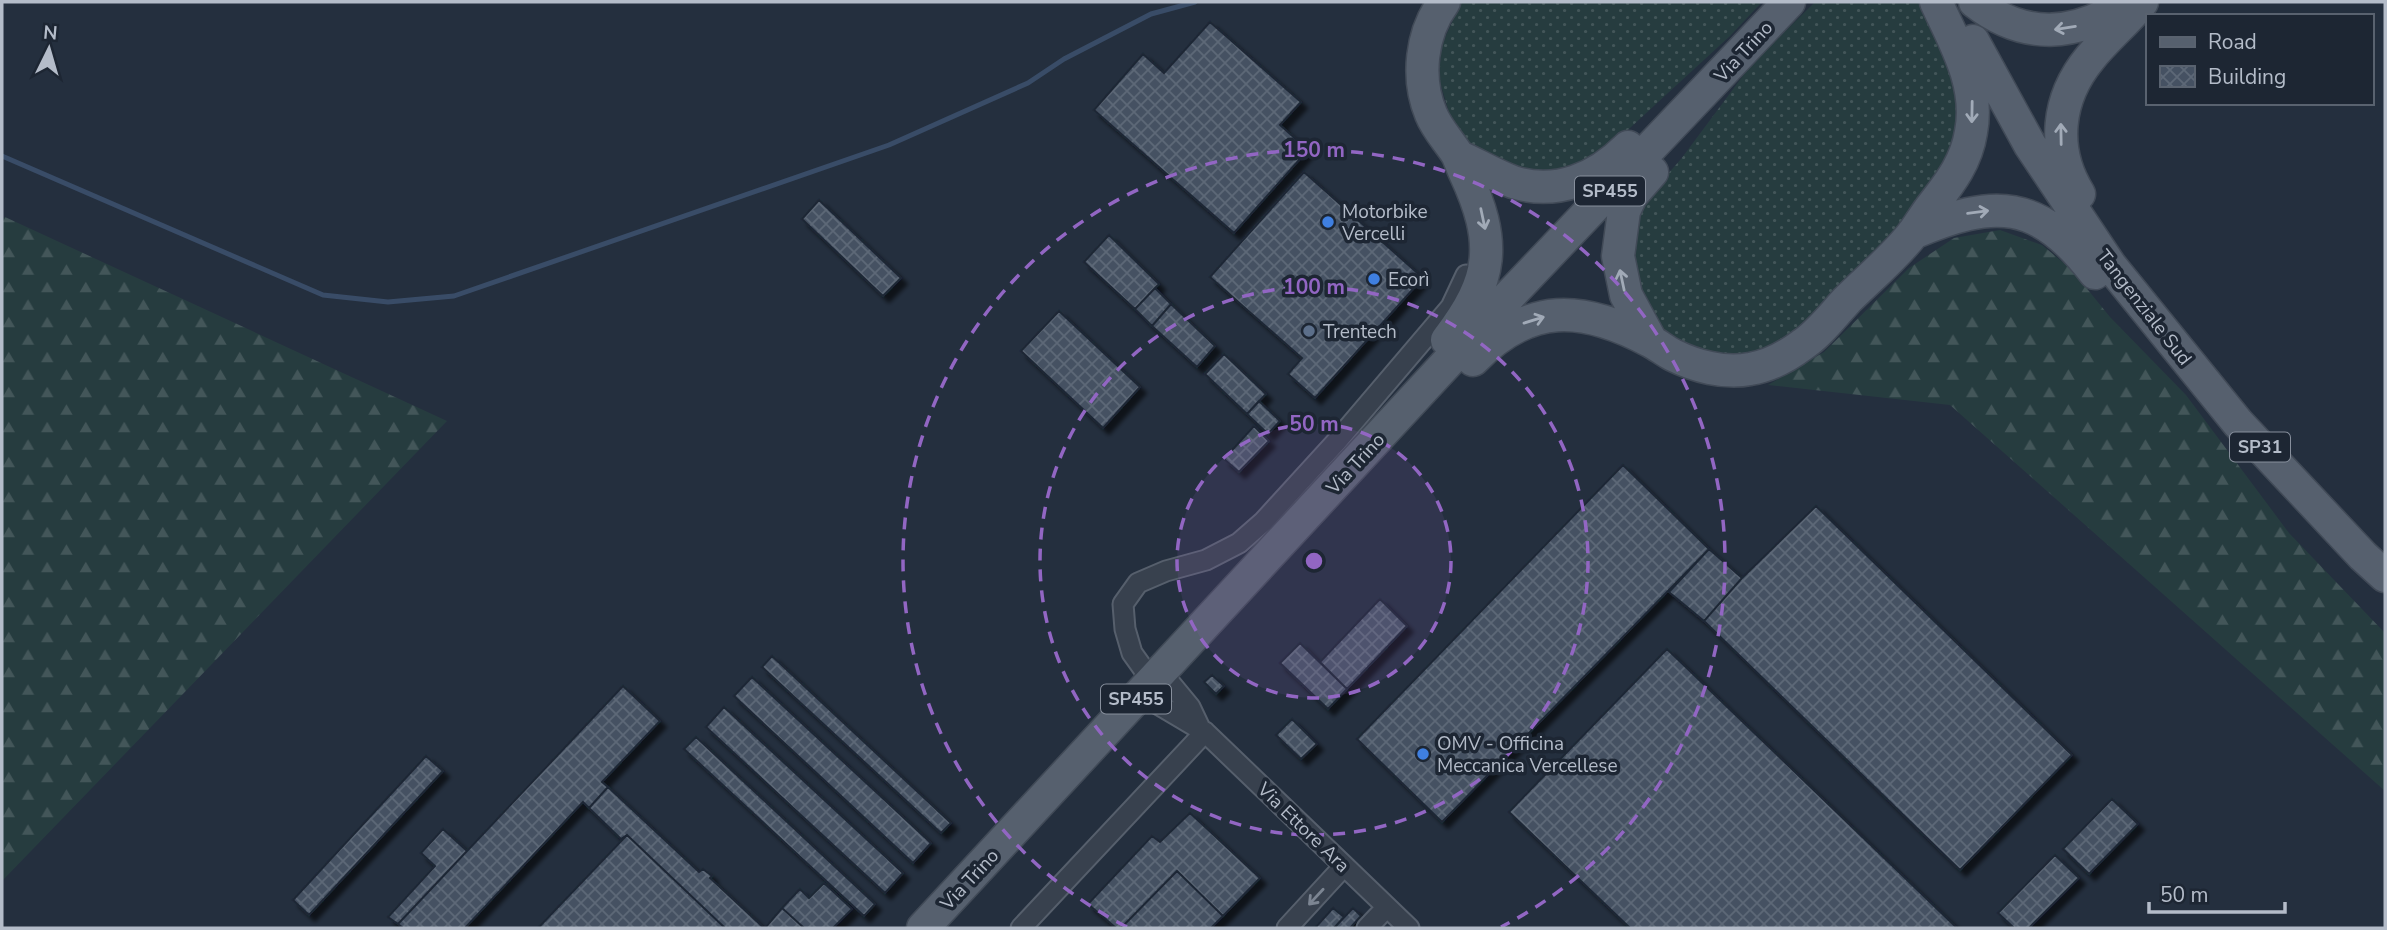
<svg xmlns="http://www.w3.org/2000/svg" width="2387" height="930" font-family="'Nunito Sans',sans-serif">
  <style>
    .grass { fill: url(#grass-dots) }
    .forest { fill: url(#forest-firs) }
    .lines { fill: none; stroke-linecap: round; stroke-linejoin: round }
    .stream { stroke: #394c67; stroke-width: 5 }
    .building { fill: url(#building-cross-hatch); stroke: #1f2835; stroke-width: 2; filter: url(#shadow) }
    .street-casing { stroke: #565f6c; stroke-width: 23 }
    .primary-casing { stroke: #414a57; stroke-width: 35 }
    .street { stroke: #38414e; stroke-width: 19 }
    .primary { stroke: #56606e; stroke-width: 32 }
    .oneway { stroke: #a1aab7 }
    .oneway2 { stroke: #7c8592 }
    .ring { fill: none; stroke: #9266c3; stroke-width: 3.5; stroke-dasharray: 12 9 }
    .shop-dot { fill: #3f7fe0; stroke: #1d2633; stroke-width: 2.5 }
    .service-dot { fill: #5c6f8a; stroke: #1d2633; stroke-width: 2.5 }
    .labels { text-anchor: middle; stroke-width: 7; stroke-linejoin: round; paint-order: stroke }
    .shield { fill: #1d2633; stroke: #878f9c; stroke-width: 2 }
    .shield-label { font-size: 18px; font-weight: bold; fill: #b4bcc9 }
    .street-label { font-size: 19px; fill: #b4bcc9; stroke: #1d2633 }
    .poi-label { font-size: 19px; fill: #b4bcc9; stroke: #1d2633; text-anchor: start }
    .centre { fill: #9266c3; stroke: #1d2633; stroke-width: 3.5 }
    .ring-label { font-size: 21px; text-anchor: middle; font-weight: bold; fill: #9266c3; stroke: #1d2633; stroke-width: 7; stroke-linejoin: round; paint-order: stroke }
  </style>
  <defs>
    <pattern id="grass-dots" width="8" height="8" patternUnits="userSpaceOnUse" patternTransform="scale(1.75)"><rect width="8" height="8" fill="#263c3f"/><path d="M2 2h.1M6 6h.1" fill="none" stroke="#435659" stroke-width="1.8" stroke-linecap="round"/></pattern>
    <pattern id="forest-firs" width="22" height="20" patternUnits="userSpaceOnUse" patternTransform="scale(1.75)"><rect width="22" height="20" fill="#263c3f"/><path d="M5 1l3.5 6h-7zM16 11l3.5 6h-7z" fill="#435659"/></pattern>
    <pattern id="building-cross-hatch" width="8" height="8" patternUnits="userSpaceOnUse" patternTransform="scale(1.75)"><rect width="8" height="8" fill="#455162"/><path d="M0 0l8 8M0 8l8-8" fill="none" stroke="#5d6877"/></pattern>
    <filter id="shadow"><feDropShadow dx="6" dy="6" stdDeviation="2" flood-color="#0009"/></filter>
  </defs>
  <rect width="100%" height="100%" fill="#242f3e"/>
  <!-- grass -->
  <path class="grass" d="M1461,2H1762L1730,36L1593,162L1557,175L1525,172L1490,159L1468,142L1451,119L1439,79L1441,47Z
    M1815,2H1922L1959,90L1960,129L1945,179L1901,231L1787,342L1748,356L1696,353L1666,335L1630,284L1631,238L1643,202L1681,159L1751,65Z"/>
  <!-- forest -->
  <path class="forest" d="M5,217L447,421L2,881V220Z
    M2000,230L2042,245L2071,269L2110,317L2186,395L2289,533L2385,633V791L1950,405L1768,385L1824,352L1909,268L1954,238Z"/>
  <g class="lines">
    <!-- stream -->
    <path class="stream" d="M2,156L323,295L388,302L454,296L889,145L1028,83L1064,59L1151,14L1195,2"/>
  </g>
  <!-- building -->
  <path class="building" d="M1210,22L1301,102L1280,125L1308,150L1234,233L1094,110L1143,54L1164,73Z
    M1304,172L1423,278L1315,398L1288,374L1302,358L1210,277Z
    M819,200L901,278L883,296L802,219Z
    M1109,235L1159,284L1135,309L1084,262Z
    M1155,288L1171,304L1152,326L1135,309Z
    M1171,304L1215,346L1197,367L1152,326Z
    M1059,311L1140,387L1103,428L1021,351Z
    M1224,354L1266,394L1247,414L1205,374Z
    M1259,401L1280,421L1268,434L1247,414Z
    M1254,426L1269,441L1239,472L1224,459Z
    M1623,465L1709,549L1442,822L1357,739Z
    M1816,506L2072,755L1960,870L1704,621L1742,578Z
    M1709,549L1742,578L1704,621L1669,592Z
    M1380,599L1407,626L1347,689L1320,662Z
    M1300,643L1347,689L1328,709L1280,663Z
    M1667,649L1957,928H1630L1509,812Z
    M772,656L951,823L941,833L762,667Z
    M1212,675L1224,686L1216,694L1204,682Z
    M752,677L931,843L913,863L734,696Z
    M623,686L660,721L602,782L608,787L589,808L583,802L465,928H403L398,924Z
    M724,707L903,873L885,893L706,727Z
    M1292,719L1317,744L1301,759L1276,735Z
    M696,737L875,904L864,916L684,749Z
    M426,756L443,771L309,915L293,900Z
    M608,787L699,872L703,869L712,876L710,878L764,928H725L627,835L621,839L589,808Z
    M2112,799L2138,824L2089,874L2063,849Z
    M1190,813L1260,878L1223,916L1177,871L1121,928H1116L1088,904L1152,836L1160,842Z
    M443,829L467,851L398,924L388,917L435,866L421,853Z
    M627,835L725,928H538Z
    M2055,855L2079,878L2029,928H2014L1998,913Z
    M1177,871L1223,916L1211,928H1121Z
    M824,883L852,909L833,928H804L782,908L800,889L809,898Z
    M782,908L804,928H765Z
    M1333,908L1344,917L1334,928H1315Z
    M1353,908L1361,916L1350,928H1334Z"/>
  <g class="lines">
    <defs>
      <path id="street" d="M1152,681L1171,684L1190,707L1199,726
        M1021,928L1205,732
        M1287,928L1344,866
        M1367,928L1387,907
        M1409,928L1205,732L1156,703L1152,681L1132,653L1125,629L1123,604L1138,583L1166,571L1206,560L1239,543L1263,522L1337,441L1451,307L1466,275"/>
      <path id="primary" d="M1444,2C1421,33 1416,78 1431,114C1437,129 1448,140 1457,154C1460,160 1462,167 1465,173C1497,242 1494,279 1447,340
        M1975,2C2025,41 2077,37 2127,2
        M1973,41L2030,145L2110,265L2238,423L2363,556L2385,576
        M1458,156C1476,164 1494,175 1513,182C1557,196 1597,178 1628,147
        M2079,194C2051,149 2057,98 2090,58C2106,38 2126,22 2142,2
        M1913,233C1995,198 2038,199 2095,273
        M1651,341L1626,295L1618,256L1624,211L1631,196L1652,172
        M1473,360C1529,302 1582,305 1650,341C1658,345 1665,351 1673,355C1695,366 1724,374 1750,369C1769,366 1786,357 1802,345C1819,334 1833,315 1847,300C1869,278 1895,257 1914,232C1919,225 1924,217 1929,210C1948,185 1966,164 1971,132C1980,85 1955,43 1936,2
        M923,928L1510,295L1789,2"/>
    </defs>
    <!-- street casing -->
    <use href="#street" class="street-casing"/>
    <!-- primary casing -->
    <use href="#primary" class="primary-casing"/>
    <!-- street -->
    <use href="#street" class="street"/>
    <!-- primary -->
    <use href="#primary" class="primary"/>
  </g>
  <!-- one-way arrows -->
  <defs><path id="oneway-shaft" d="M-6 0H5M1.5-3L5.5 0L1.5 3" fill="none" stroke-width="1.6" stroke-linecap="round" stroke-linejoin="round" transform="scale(1.75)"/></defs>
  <g class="oneway">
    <use href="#oneway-shaft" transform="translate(2065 28) rotate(171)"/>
    <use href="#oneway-shaft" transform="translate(1972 112) rotate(91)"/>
    <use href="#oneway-shaft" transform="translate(2061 134) rotate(-91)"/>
    <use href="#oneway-shaft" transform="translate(1978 212) rotate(-7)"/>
    <use href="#oneway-shaft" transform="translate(1483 219) rotate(78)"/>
    <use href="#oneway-shaft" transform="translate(1622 280) rotate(-102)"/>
    <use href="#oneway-shaft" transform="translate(1534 320) rotate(-17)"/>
  </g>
  <use class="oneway2" href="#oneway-shaft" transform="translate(1316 897) rotate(133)"/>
  <!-- distance rings -->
  <circle cx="1314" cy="561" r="137" fill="#9266c3" fill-opacity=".12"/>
  <g class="ring">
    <circle cx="1314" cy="561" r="137"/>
    <circle cx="1314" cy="561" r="274"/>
    <path d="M1127 927A411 411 0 1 1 1501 927"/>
  </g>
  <!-- markers -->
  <g class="shop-dot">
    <circle cx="1328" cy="222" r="7"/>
    <circle cx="1374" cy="279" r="7"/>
    <circle cx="1423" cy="754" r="7"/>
  </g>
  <circle class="service-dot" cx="1309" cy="331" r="7"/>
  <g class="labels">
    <!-- shield labels -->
    <g class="shield">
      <rect x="1575" y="176.5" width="70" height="29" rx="5"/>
      <rect x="2230" y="432.5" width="60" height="29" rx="5"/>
      <rect x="1101" y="684.5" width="70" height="29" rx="5"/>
    </g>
    <g class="shield-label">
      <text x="1610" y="197">SP455</text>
      <text x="2260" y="453">SP31</text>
      <text x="1136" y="705">SP455</text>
    </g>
    <!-- street labels -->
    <g class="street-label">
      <text transform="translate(1743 51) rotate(-47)" y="7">Via Trino</text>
      <text transform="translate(2145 307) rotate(52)" y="7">Tangenziale Sud</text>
      <text transform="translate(1355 463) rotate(-47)" y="7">Via Trino</text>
      <text transform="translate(1304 827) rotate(44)" y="7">Via Ettore Ara</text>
      <text transform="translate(969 879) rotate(-47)" y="7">Via Trino</text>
    </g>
    <!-- poi labels -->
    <g class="poi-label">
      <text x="1342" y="218">Motorbike<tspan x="1342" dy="22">Vercelli</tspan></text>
      <text x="1388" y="286">Ecorì</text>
      <text x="1323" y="338">Trentech</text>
      <text x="1437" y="750">OMV - Officina<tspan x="1437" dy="22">Meccanica Vercellese</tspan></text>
    </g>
  </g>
  <circle cx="1314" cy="561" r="10" class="centre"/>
  <g class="ring-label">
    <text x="1314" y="157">150 m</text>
    <text x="1314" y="294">100 m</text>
    <text x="1314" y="431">50 m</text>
  </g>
  <!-- border -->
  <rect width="2387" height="930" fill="none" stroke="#b4bcc9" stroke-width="7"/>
  <!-- legend -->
  <rect x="2146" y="14" width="228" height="91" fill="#1d2633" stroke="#59626f" stroke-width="2"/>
  <rect x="2160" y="37" width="35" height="10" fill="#56606e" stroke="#59626f" stroke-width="2"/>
  <text x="2208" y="49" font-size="21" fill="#b4bcc9">Road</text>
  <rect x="2160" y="66" width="35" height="21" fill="url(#building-cross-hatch)" stroke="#59626f" stroke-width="2"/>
  <text x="2208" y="84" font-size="21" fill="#b4bcc9">Building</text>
  <!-- north arrow -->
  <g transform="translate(49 49) rotate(5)" stroke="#1d2633" stroke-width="5" paint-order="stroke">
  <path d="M0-5L12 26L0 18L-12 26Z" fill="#b4bcc9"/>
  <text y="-10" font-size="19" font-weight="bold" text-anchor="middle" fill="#b4bcc9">N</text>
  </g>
  <!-- scale -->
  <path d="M2149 902v10h136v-10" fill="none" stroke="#b4bcc9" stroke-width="3.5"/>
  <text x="2160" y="902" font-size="21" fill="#b4bcc9" stroke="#1d2633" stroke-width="5" paint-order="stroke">50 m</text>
</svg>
